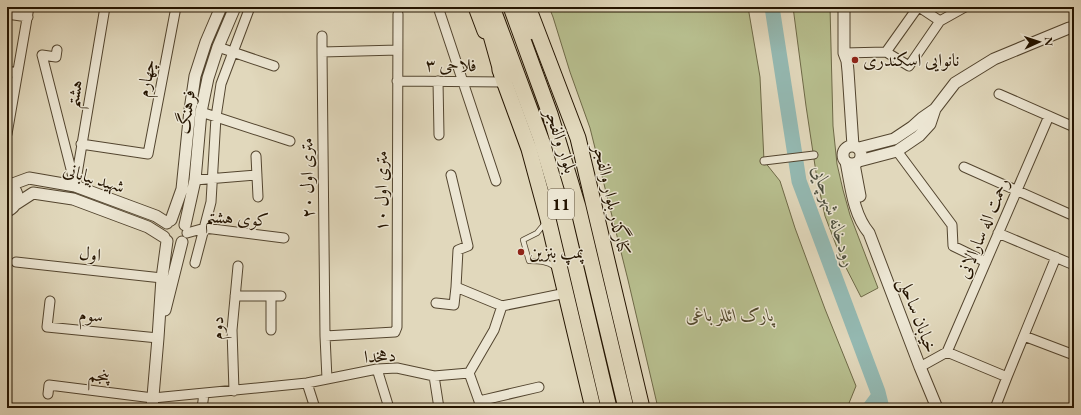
<svg xmlns="http://www.w3.org/2000/svg" width="1081" height="415" font-family="'EB Garamond',Amiri,serif">
  <style>
    .green { fill: #b7be8e; stroke: #6e6947 }
    .lines { fill: none; stroke-linecap: round; stroke-linejoin: round }
    .canal { stroke: #94b9b2; stroke-width: 9 }
    .river { stroke: #94b9b2; stroke-width: 15 }
    .service-casing { stroke: #53452f; stroke-width: 6 }
    .pedestrian-casing { stroke: #53452f; stroke-width: 9 }
    .minor-casing { stroke: #53452f; stroke-width: 11 }
    .tertiary-casing { stroke: #53452f; stroke-width: 13 }
    .primary-casing { stroke: #241400; stroke-width: 17 }
    .trunk-casing { stroke: #241400; stroke-width: 17 }
    .service { stroke: #ece6d3; stroke-width: 4.5 }
    .pedestrian { stroke: #ece6d3; stroke-width: 7 }
    .minor { stroke: #ece6d3; stroke-width: 9 }
    .tertiary { stroke: #ece6d3; stroke-width: 11 }
    .primary { stroke: #e1d8bc; stroke-width: 15 }
    .trunk { stroke: #e1d8bc; stroke-width: 15 }
    .poi-dot { fill: #8f2418; stroke: #ece6d3; stroke-width: 1.5 }
    .labels { text-anchor: middle; stroke-width: 3; stroke-linejoin: round; paint-order: stroke }
    .shield { fill: #ece6d3; stroke: #60533f; stroke-width: 1 }
    .shield-label { font-size: 17px; font-weight: bold; fill: #241400 }
    .poi-label { font-size: 18px; fill: #241400; stroke: #ece6d3; text-anchor: start }
    .street-label { font-size: 18px; fill: #241400; stroke: #ece6d3 }
    .park-label { font-size: 18px; font-style: italic; fill: #50472b; stroke: #ece6d3 }
    .water-label { font-size: 19px; font-style: italic; fill: #4b4e3e; stroke: #ece6d3 }
  </style>
  <rect width="100%" height="100%" fill="#e1d8bc"/>
  <filter id="stains"><feTurbulence type="fractalNoise" baseFrequency=".005" numOctaves="4"/><feColorMatrix values="0 0 0 0 .2 0 0 0 0 .09 0 0 0 0 .02 0 0 0 .5 -.17"/></filter>
  <radialGradient id="worn" r=".72"><stop offset=".6" stop-color="#630" stop-opacity="0"/><stop offset="1" stop-color="#630" stop-opacity=".3"/></radialGradient>
  <!-- green -->
  <path class="green" d="M549,7H748L760,77L764,161L780,181L795,228L825,309L856,386L847,408H658L628,280L590,128L570,72L553,17Z
    M793,7H830L833,126L837,164L843,190L850,215L878,288L861,297L841,258L825,216L817,179L806,106Z"/>
  <g class="lines">
    <!-- canal -->
    <path class="canal" d="M866,408L878,392"/>
    <!-- river -->
    <path class="river" d="M772,7L799,181L878,392L882,408"/>
    <defs>
      <path id="service" d="M546,222L537,233L523,240L529,261C539,261 547,261 555,267"/>
      <path id="pedestrian" d="M764,161L814,155"/>
      <path id="minor" d="M438,7L496,181
        M919,7L940,21
        M7,14L28,17
        M322,36V52
        M218,47L274,66
        M57,50L56,57L42,55L74,181
        M886,52L918,7
        M844,53L886,52L909,66L940,21L965,7
        M7,71L17,73
        M397,81L504,82
        M438,81L439,135
        M999,94L1074,127
        M201,112L290,141
        M7,134L29,7
        M81,144L148,154L176,7
        M897,151L952,225L953,246L986,262
        M256,156L258,197
        M964,167L1074,216
        M451,175L468,246L458,250L456,287L502,306
        M195,180L257,175
        M75,186L105,7
        M187,233L205,228L284,238
        M998,233L1074,265
        M16,262L162,278
        M195,263L211,202L216,117L221,84L250,7
        M235,296H281
        M271,296V330
        M50,301L47,327L158,338
        M436,303L454,305L456,287
        M325,336L395,332L397,327L398,14
        M1024,336L1074,355
        M947,352L1049,116
        M920,367L947,352L1007,377
        M377,369L389,408
        M469,373L479,401L480,408
        M434,376L439,408
        M327,379L325,336L322,52L398,50
        M307,383L315,408
        M234,391L232,330L238,266
        M48,394L49,385L153,398L307,383L377,369L397,368L434,376L469,373L494,330L502,306L566,293
        M479,401L539,387
        M202,408L204,394
        M995,408L1007,377L1056,257"/>
      <path id="tertiary" d="M844,7V53L847,61L848,71L853,146
        M843 155a9 9 0 1 1 18 0a9 9 0 1 1-18 0Z
        M859,148L894,139L912,127L922,118L935,109L955,83L994,59L1069,28
        M859,161L897,151L919,136L930,124L935,109
        M846,162C851,186 853,214 869,233L920,367L937,408
        M854,164L860,196
        M7,184C21,189 20,206 7,211
        M10,185L29,178L75,186L156,216L167,223
        M16,204L33,193L73,199L148,227L164,237
        M171,220L182,189L190,110L195,76L206,42L221,7
        M185,225L195,180L201,112L208,78L218,47L235,7
        M165,310L182,242
        M152,408L158,338L162,278L167,241"/>
      <path id="primary" d="M476,7L485,31
        M528,7L578,138L642,408
        M500,70L529,149L548,219L593,408"/>
      <path id="trunk" d="M492,7L541,139L563,213L609,408
        M511,7L550,114L578,207L626,408
        M522,7L529,32
        M485,14L504,82"/>
    </defs>
    <!-- service casing -->
    <use href="#service" class="service-casing"/>
    <!-- pedestrian casing -->
    <use href="#pedestrian" class="pedestrian-casing"/>
    <!-- minor casing -->
    <use href="#minor" class="minor-casing"/>
    <!-- tertiary casing -->
    <use href="#tertiary" class="tertiary-casing"/>
    <!-- primary casing -->
    <use href="#primary" class="primary-casing"/>
    <!-- trunk casing -->
    <use href="#trunk" class="trunk-casing"/>
    <!-- service -->
    <use href="#service" class="service"/>
    <!-- pedestrian -->
    <use href="#pedestrian" class="pedestrian"/>
    <!-- minor -->
    <use href="#minor" class="minor"/>
    <!-- tertiary -->
    <use href="#tertiary" class="tertiary"/>
    <!-- primary -->
    <use href="#primary" class="primary"/>
    <!-- trunk -->
    <use href="#trunk" class="trunk"/>
  </g>
  <!-- markers -->
  <g class="poi-dot">
    <circle cx="855" cy="60" r="4"/>
    <circle cx="521" cy="252" r="4"/>
  </g>
  <g class="labels">
    <!-- shield labels -->
    <rect class="shield" x="548" y="189" width="26" height="30" rx="3"/>
    <g class="shield-label">
      <text x="561" y="210">11</text>
    </g>
    <!-- poi labels -->
    <g class="poi-label">
      <text x="863" y="66">نانوایی اسکندری</text>
      <text x="529" y="258">پمپ بنزین</text>
    </g>
    <!-- street labels -->
    <g class="street-label">
      <text transform="translate(451 65) rotate(1)" y="6">فلاحی ۳</text>
      <text transform="translate(146 78) rotate(-79)" y="6">چهارم</text>
      <text transform="translate(74 94) rotate(-80)" y="6">هشتم</text>
      <text transform="translate(186 112) rotate(-82)" y="6">فرهنگ</text>
      <text transform="translate(561 141) rotate(72)" y="6">بلوار والفجر</text>
      <text transform="translate(94 178) rotate(17)" y="6">شهید بیابانی</text>
      <text transform="translate(307 178) rotate(-91)" y="6">۲۰ متری اول</text>
      <text transform="translate(381 191) rotate(-90)" y="6">۱۰ متری اول</text>
      <text transform="translate(612 200) rotate(77)" y="6">کنارگذر بلوار والفجر</text>
      <text transform="translate(237 218) rotate(4)" y="6">کوی هشتم</text>
      <text transform="translate(983 228) rotate(-67)" y="6">رحمت اله سارالانی</text>
      <text transform="translate(90 254) rotate(6)" y="6">اول</text>
      <text transform="translate(91 315) rotate(5)" y="6">سوم</text>
      <text transform="translate(918 315) rotate(69)" y="6">خیابان ساحلی</text>
      <text transform="translate(217 328) rotate(-88)" y="6">دوم</text>
      <text transform="translate(380 356) rotate(-4)" y="6">دهخدا</text>
      <text transform="translate(99 375) rotate(7)" y="6">پنجم</text>
    </g>
    <!-- park labels -->
    <g class="park-label">
      <text x="730" y="321">پارک ائللر باغی</text>
    </g>
    <!-- water labels -->
    <g class="water-label">
      <text transform="translate(835 216) rotate(72)" y="7">رودخانه شهرچایی</text>
    </g>
  </g>
  <!-- margin -->
  <rect width="1081" height="415" fill="none" stroke="#e1d8bc" stroke-width="24"/>
  <rect x="8" y="8" width="1065" height="399" fill="none" stroke="#241400" stroke-width="2"/>
  <rect x="12" y="12" width="1057" height="391" fill="none" stroke="#241400"/>
  <!-- north arrow -->
  <g transform="translate(1039 42) rotate(87)" stroke="#ece6d3" stroke-width="3" paint-order="stroke">
  <path d="M0-3L7 15L0 10L-7 15Z" fill="#241400"/>
  <text y="-6" font-size="11" font-weight="bold" text-anchor="middle" fill="#241400">N</text>
  </g>
  <rect width="100%" height="100%" filter="url(#stains)"/>
  <rect width="100%" height="100%" fill="url(#worn)"/>
</svg>
